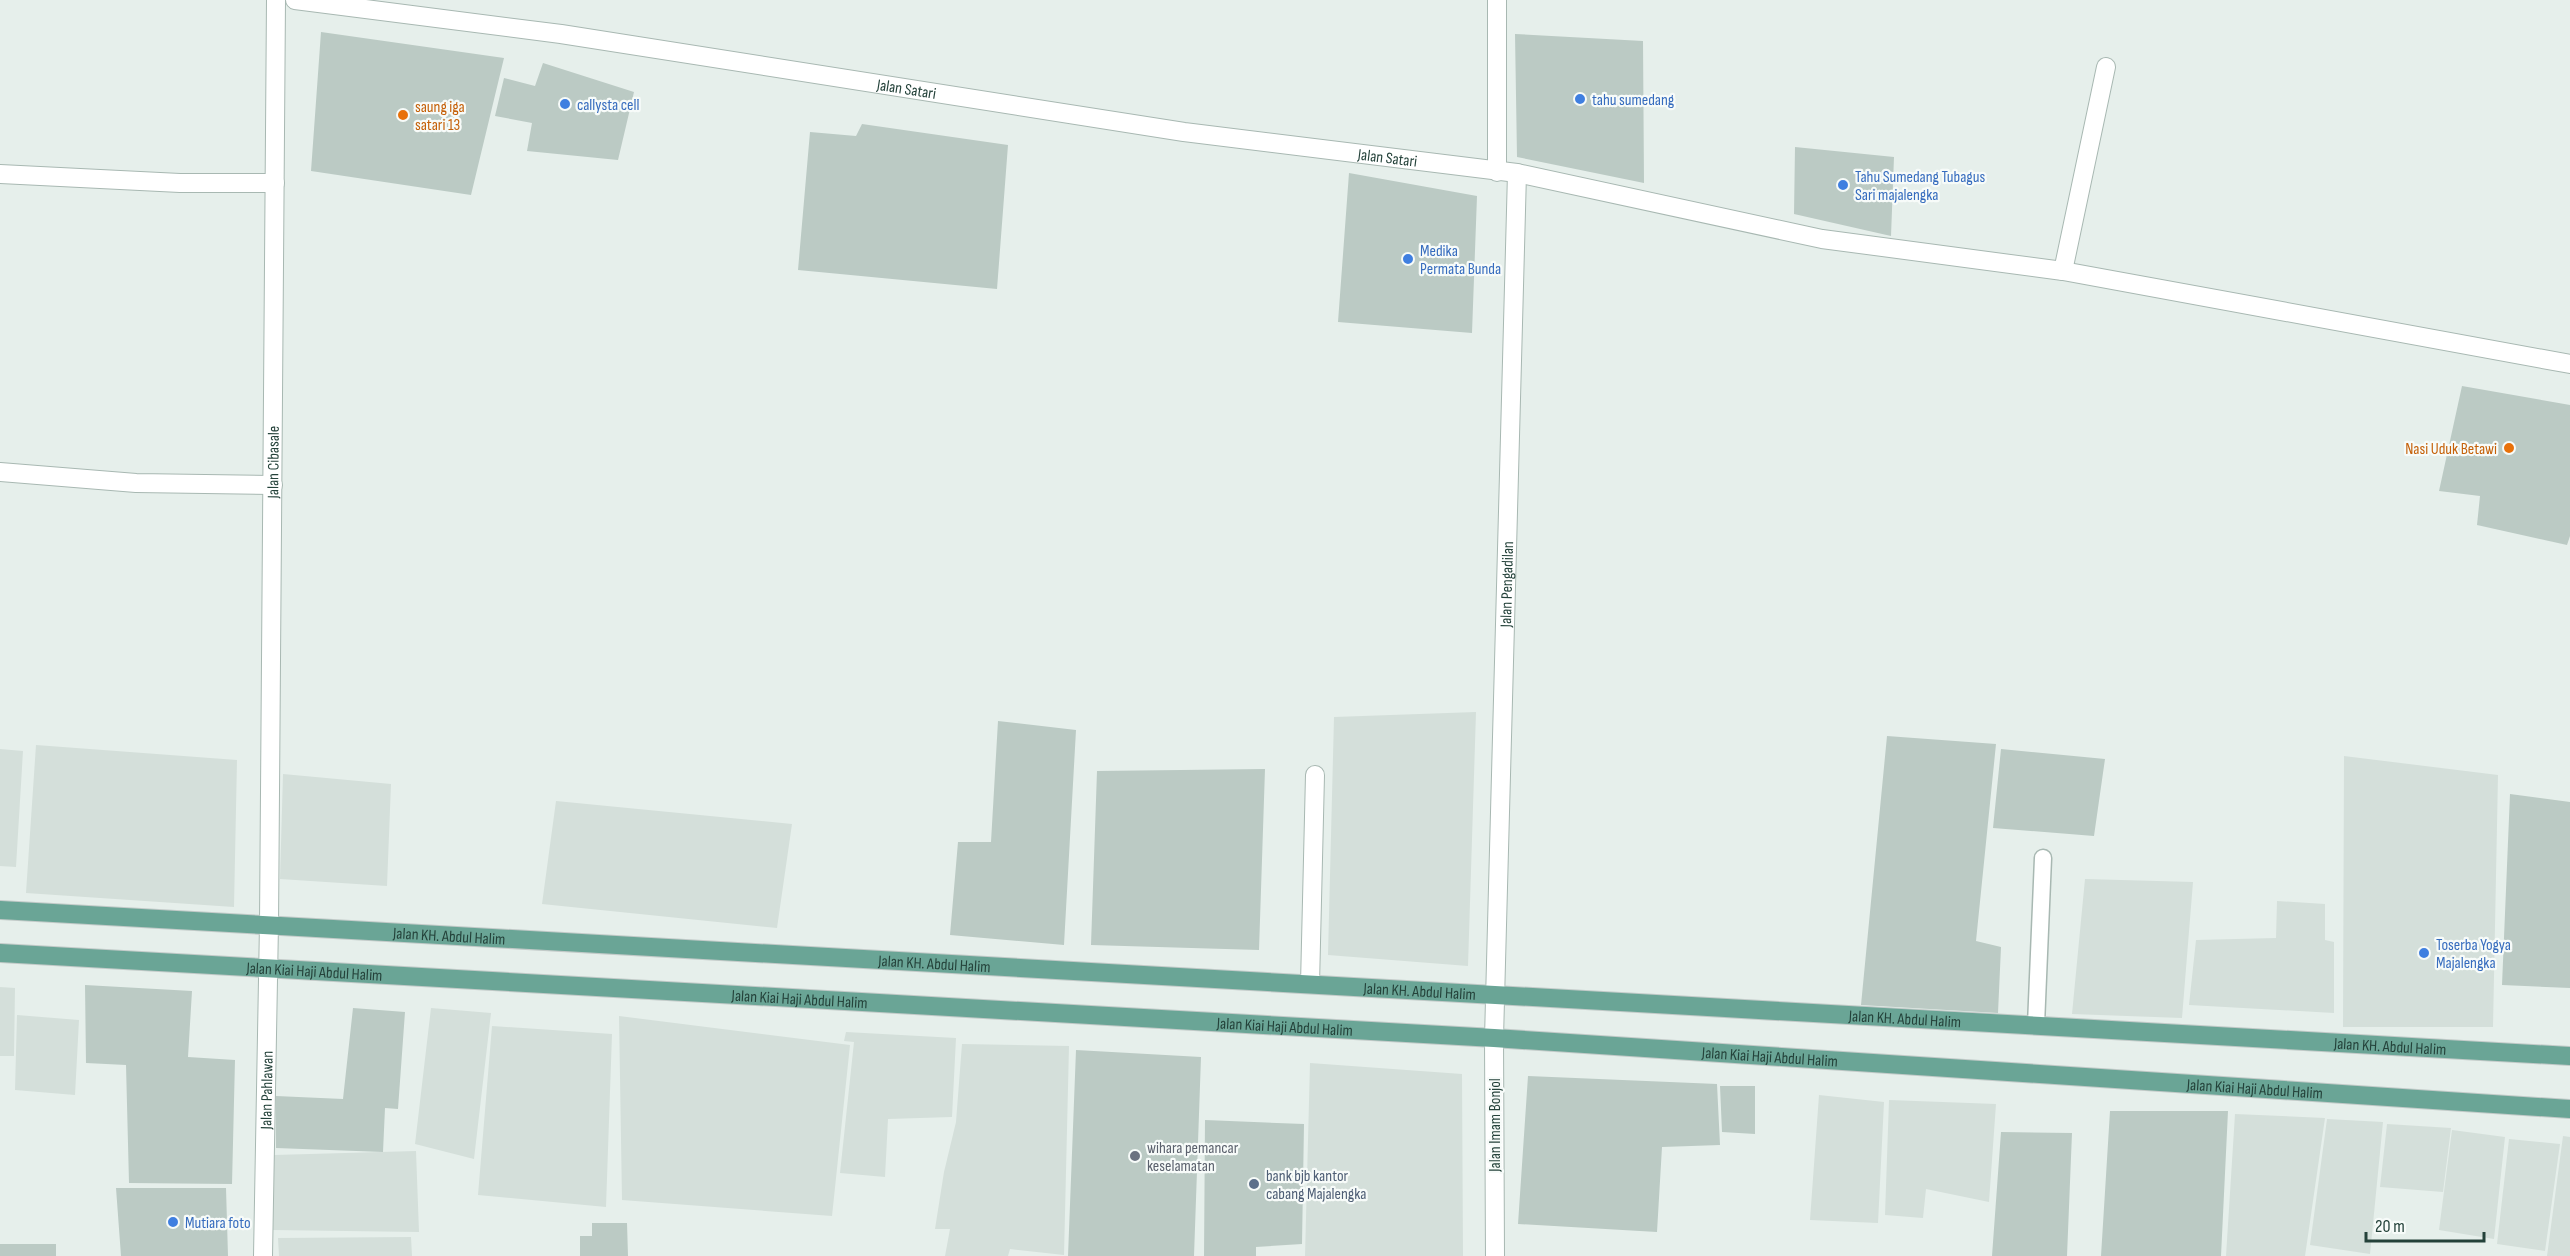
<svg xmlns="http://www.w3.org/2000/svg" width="2570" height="1256" font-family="'Sofia Sans Condensed',sans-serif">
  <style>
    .built { fill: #d4dfda }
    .building { fill: #bbcac4 }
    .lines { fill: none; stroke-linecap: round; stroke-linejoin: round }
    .lane-casing { stroke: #a8b8b2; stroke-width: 19 }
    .street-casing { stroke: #a8b8b2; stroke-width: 20 }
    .primary-casing { stroke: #c2cac8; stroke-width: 20 }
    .lane { stroke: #fff; stroke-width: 16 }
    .street { stroke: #fff; stroke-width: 18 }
    .primary { stroke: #6aa596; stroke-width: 18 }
    .shop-dot { fill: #3f7fe0; stroke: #f7fbf9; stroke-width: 2 }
    .food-dot { fill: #e8710a; stroke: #f7fbf9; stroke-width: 2 }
    .worship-dot { fill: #6b7280; stroke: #f7fbf9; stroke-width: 2 }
    .service-dot { fill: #5c6f8a; stroke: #f7fbf9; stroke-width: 2 }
    .labels { text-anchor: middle; stroke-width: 4.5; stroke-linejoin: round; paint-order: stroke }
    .street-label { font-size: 16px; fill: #24423a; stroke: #f7fbf9 }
    .shop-label { font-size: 16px; fill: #366cbe; stroke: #f7fbf9; text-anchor: start }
    .food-label { font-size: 16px; fill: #c56008; stroke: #f7fbf9; text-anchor: start }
    .worship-label { font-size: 16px; fill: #5b616d; stroke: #f7fbf9; text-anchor: start }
    .service-label { font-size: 16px; fill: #4e5e75; stroke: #f7fbf9; text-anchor: start }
  </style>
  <rect width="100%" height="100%" fill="#e6efeb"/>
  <!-- built -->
  <path class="built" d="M1476,712L1468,966L1328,955L1334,717Z
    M36,745L237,760L234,907L26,893Z
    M0,749L23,751L16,867L0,866Z
    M2344,756L2498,775L2493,1027H2343Z
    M283,774L391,784L387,886L280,879Z
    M556,801L792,824L777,928L542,904Z
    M2085,879L2193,882L2182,1018L2072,1014Z
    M2277,901L2325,904V940L2334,942V1013L2189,1005L2196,940L2276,938Z
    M0,987L15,988L14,1056H0Z
    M431,1008L491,1013L474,1159L415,1144Z
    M17,1015L79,1020L75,1095L15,1090Z
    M619,1016L850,1045L832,1216L622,1200Z
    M492,1026L612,1034L606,1207L478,1195Z
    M846,1032L956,1038L952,1117L888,1119L885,1177L840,1173L854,1042L844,1041Z
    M962,1044L1069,1046L1064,1255L1010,1249L1008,1256H945L950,1229H935L944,1172L956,1122Z
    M1310,1063L1462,1074L1463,1256H1305Z
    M1819,1095L1884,1102L1878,1223L1810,1220Z
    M1889,1100L1996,1104L1989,1202L1926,1189L1923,1218L1885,1215Z
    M2235,1114L2325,1118L2305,1256H2226Z
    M2327,1119L2383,1122L2370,1254L2310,1245Z
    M2387,1124L2451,1128L2443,1192L2380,1187Z
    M2452,1130L2505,1137L2494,1239L2439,1230Z
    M2563,1136L2570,1137V1256H2547Z
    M2509,1139L2560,1144L2545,1251L2497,1244Z
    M416,1151L419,1232L273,1230L274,1155Z
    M411,1237L412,1256H279L278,1238Z"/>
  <!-- building -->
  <path class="building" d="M321,32L504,58L471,195L311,171Z
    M1515,34L1643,41L1644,183L1517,157Z
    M543,63L634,92L618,160L527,151L532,123L495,116L504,78L535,86Z
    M862,124L1008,145L997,289L798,270L810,132L856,136Z
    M1795,147L1894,157L1891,236L1794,214Z
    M1349,173L1477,196L1472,333L1338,322Z
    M2462,386L2570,405V536L2567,545L2477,525L2480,496L2439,491Z
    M998,721L1076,730L1064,945L950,935L958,842H991Z
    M1887,736L1996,744L1976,941L2001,947L1998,1013L1861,1005Z
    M2001,749L2105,759L2094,836L1993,828Z
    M1265,769L1259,950L1091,945L1097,771Z
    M2510,794L2570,802V988L2502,985Z
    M85,985L192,991L188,1057L235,1060L232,1184L129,1183L126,1065L86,1063Z
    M353,1008L405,1012L398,1109L385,1108L383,1152L276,1148V1096L343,1099Z
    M1076,1050L1201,1057L1194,1256H1068Z
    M1528,1076L1717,1084L1720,1145L1662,1147L1657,1232L1518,1224Z
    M1720,1086H1755V1134L1722,1132Z
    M2110,1111H2228L2221,1256H2101Z
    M1205,1120L1304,1124L1302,1244L1256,1247V1256H1204Z
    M2001,1132L2072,1133L2067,1256H1992Z
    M116,1188H226L228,1256H121Z
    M592,1223H627L628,1256H580V1236H592Z
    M0,1244H56V1256H0Z"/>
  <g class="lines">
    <defs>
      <path id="lane" d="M2036,1025L2043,858"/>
      <g id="street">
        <path id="s1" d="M295,0L561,34L1184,132L1517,173L1822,239L2063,271L2570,364"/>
        <path d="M1497,0V172"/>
        <path d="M0,174L180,183H275"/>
        <path d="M2063,271L2106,67"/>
        <path d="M0,472L136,483L273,485"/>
        <path d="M1310,984L1315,775"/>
        <path id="s2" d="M263,1256L269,924L276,0"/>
        <path id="s3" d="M1495,1256L1494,1038L1517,173"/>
      </g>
      <g id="primary">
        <path id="s4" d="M0,910L2570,1056"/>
        <path id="s5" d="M0,953L1494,1038L2570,1109"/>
      </g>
    </defs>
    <!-- lane casing -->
    <use href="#lane" class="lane-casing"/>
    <!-- street casing -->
    <use href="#street" class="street-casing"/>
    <!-- primary casing -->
    <use href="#primary" class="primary-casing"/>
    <!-- lane -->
    <use href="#lane" class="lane"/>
    <!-- street -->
    <use href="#street" class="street"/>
    <!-- primary -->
    <use href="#primary" class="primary"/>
  </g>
  <!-- markers -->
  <g class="shop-dot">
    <circle cx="1580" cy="99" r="6"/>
    <circle cx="565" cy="104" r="6"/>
    <circle cx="1843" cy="185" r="6"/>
    <circle cx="1408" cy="259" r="6"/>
    <circle cx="2424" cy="953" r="6"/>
    <circle cx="173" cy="1222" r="6"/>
  </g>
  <g class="food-dot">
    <circle cx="403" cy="115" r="6"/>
    <circle cx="2509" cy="448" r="6"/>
  </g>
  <circle class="worship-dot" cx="1135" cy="1156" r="6"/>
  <circle class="service-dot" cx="1254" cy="1184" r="6"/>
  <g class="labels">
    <!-- street labels -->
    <g class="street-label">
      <text dy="6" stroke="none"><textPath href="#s1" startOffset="618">Jalan Satari</textPath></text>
      <text dy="6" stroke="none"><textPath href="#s1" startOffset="1104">Jalan Satari</textPath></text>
      <text dy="6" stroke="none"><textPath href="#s2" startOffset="794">Jalan Cibasale</textPath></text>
      <text dy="6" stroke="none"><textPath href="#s3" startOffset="672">Jalan Pengadilan</textPath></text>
      <text dy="6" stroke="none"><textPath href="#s4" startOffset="450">Jalan KH. Abdul Halim</textPath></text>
      <text dy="6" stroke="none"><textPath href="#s4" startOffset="936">Jalan KH. Abdul Halim</textPath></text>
      <text dy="6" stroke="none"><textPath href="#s5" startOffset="315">Jalan Kiai Haji Abdul Halim</textPath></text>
      <text dy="6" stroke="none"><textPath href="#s4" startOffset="1422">Jalan KH. Abdul Halim</textPath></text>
      <text dy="6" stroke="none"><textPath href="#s5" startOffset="801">Jalan Kiai Haji Abdul Halim</textPath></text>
      <text dy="6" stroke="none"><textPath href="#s4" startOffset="1908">Jalan KH. Abdul Halim</textPath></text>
      <text dy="6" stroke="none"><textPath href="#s5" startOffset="1287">Jalan Kiai Haji Abdul Halim</textPath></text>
      <text dy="6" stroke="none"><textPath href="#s4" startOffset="2394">Jalan KH. Abdul Halim</textPath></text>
      <text dy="6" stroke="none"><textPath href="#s5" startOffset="1773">Jalan Kiai Haji Abdul Halim</textPath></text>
      <text dy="6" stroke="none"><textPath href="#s5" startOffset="2259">Jalan Kiai Haji Abdul Halim</textPath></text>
      <text dy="6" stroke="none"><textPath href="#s2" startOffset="166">Jalan Pahlawan</textPath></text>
      <text transform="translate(1494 1125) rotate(-90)" y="6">Jalan Imam Bonjol</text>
    </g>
    <!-- shop labels -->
    <g class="shop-label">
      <text x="1592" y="105">tahu sumedang</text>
      <text x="577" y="110">callysta cell</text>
      <text x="1855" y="182">Tahu Sumedang Tubagus<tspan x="1855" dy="18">Sari majalengka</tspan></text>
      <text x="1420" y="256">Medika<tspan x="1420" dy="18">Permata Bunda</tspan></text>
      <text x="2436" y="950">Toserba Yogya<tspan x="2436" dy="18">Majalengka</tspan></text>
      <text x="185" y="1228">Mutiara foto</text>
    </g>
    <!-- food labels -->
    <g class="food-label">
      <text x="415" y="112">saung iga<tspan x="415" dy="18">satari 13</tspan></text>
      <text x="2497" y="454" text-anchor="end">Nasi Uduk Betawi</text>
    </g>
    <!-- worship labels -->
    <g class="worship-label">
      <text x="1147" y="1153">wihara pemancar<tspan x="1147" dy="18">keselamatan</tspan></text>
    </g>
    <!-- service labels -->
    <g class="service-label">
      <text x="1266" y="1181">bank bjb kantor<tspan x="1266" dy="18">cabang Majalengka</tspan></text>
    </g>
  </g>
  <!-- scale -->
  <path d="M2366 1232v9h118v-9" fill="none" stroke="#24423a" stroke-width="3"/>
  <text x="2375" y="1232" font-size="18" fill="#24423a" stroke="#f7fbf9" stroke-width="4.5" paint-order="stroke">20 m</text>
</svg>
